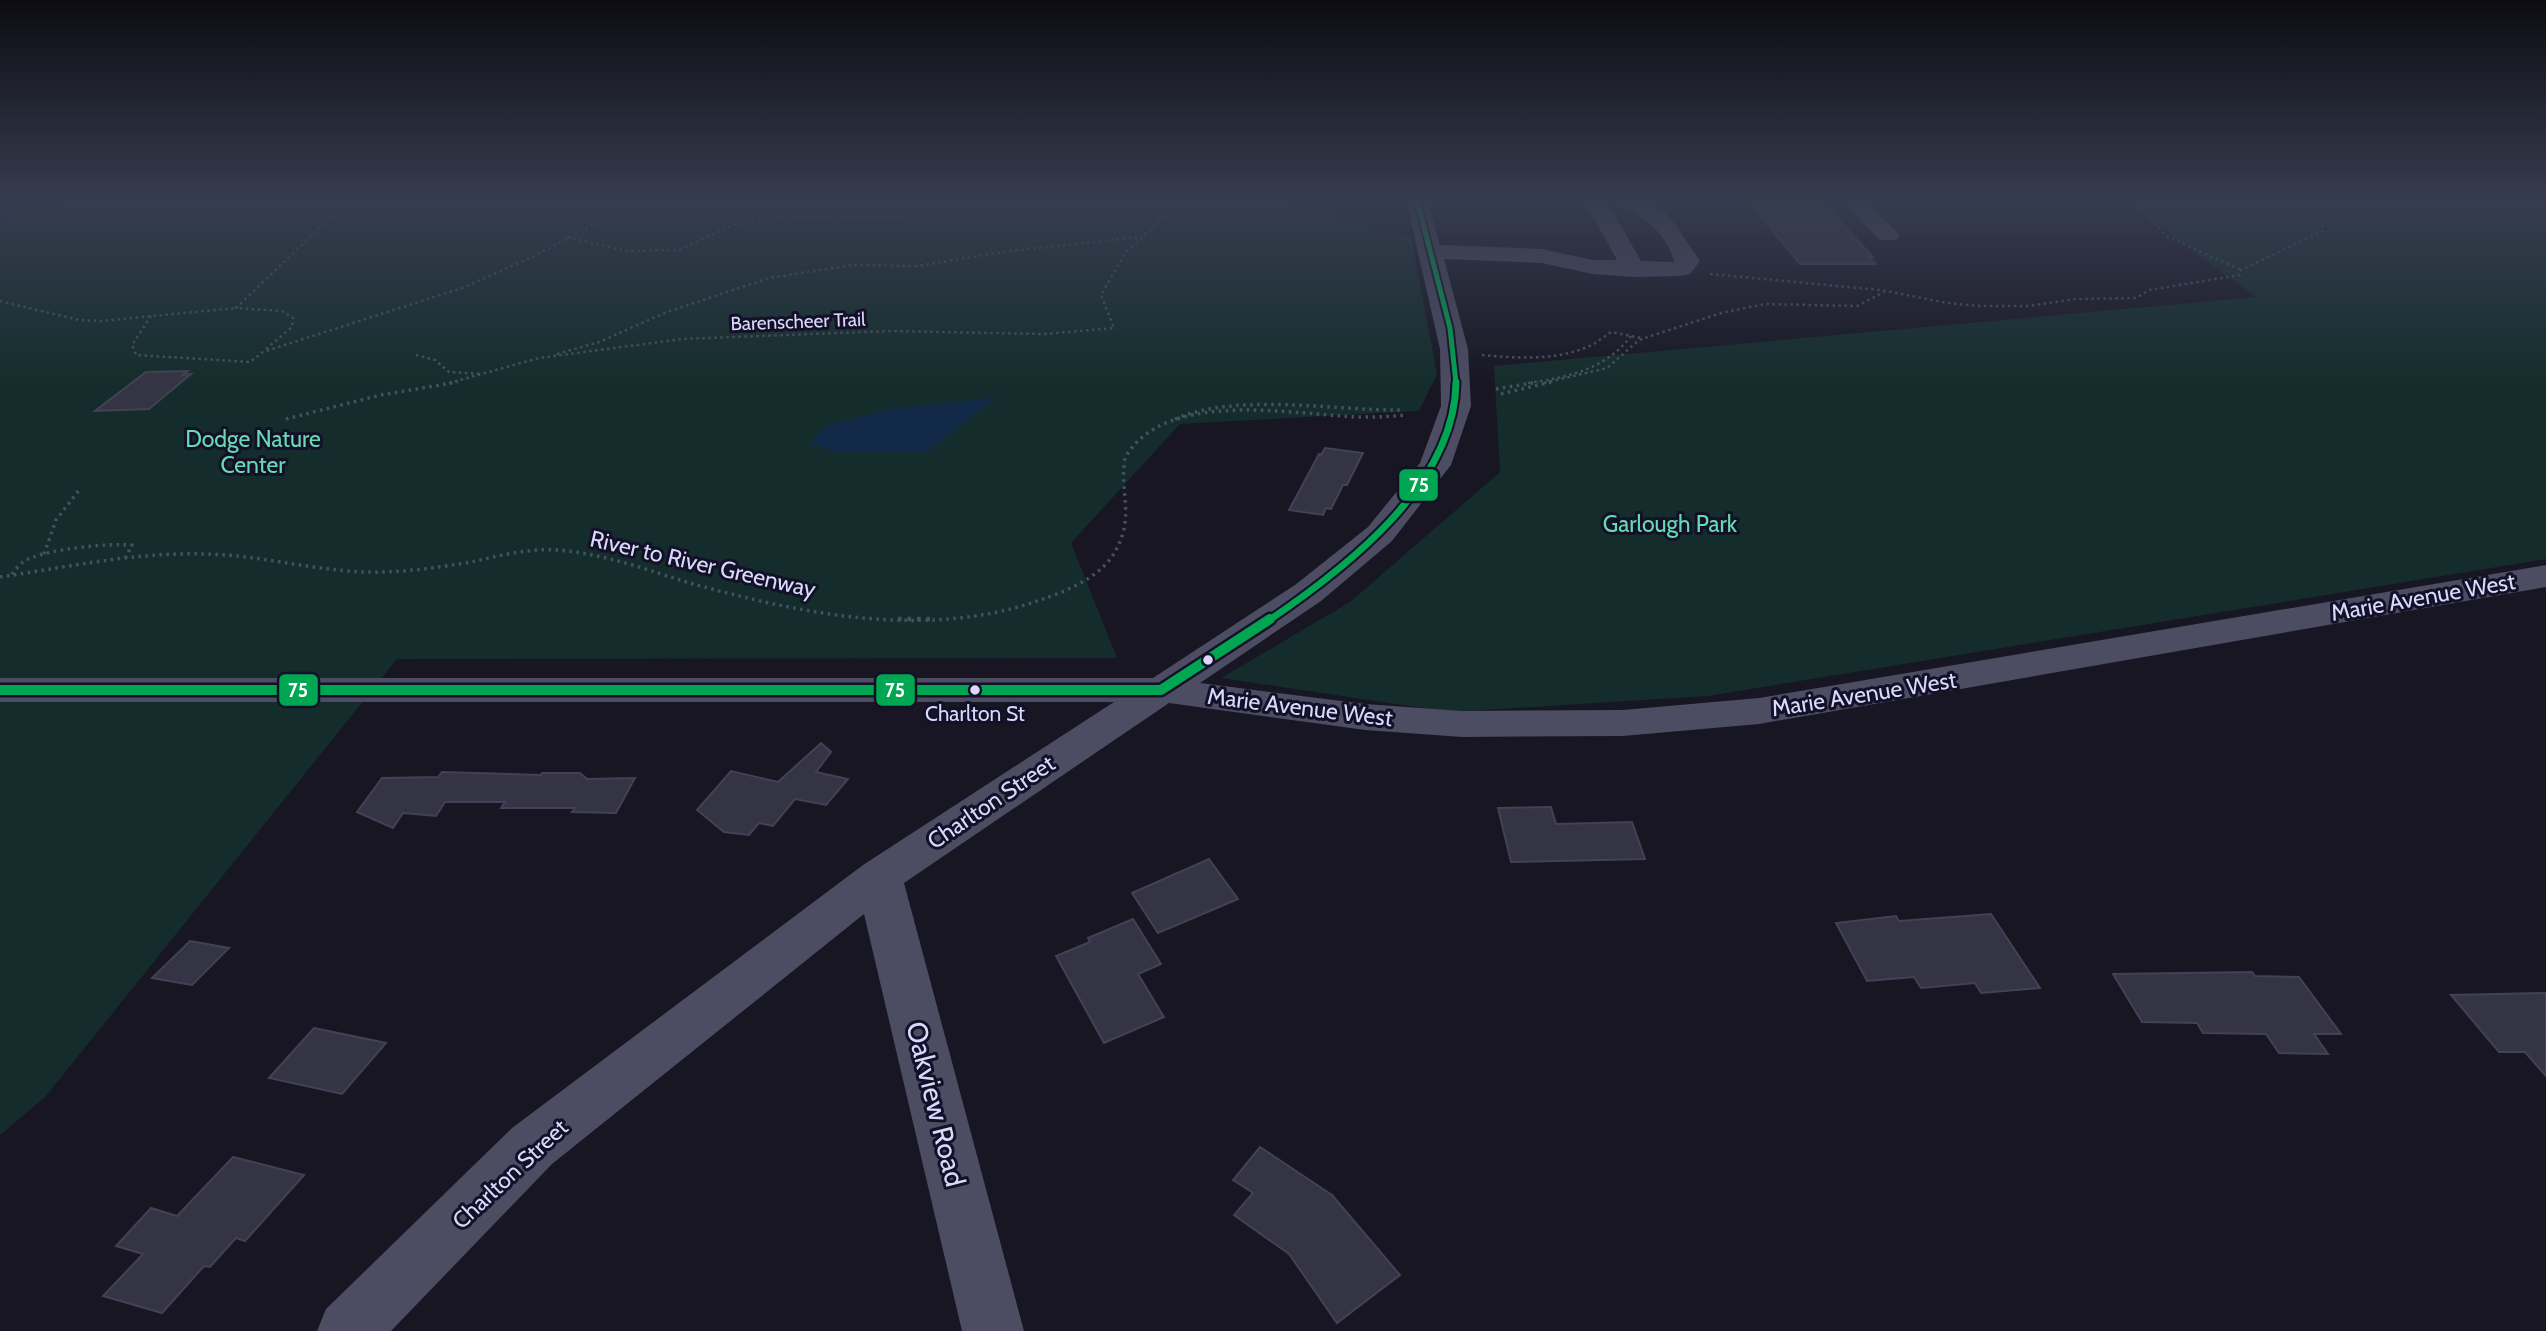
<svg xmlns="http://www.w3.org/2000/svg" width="2546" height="1331" font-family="Cabin,sans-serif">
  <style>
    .green { fill: #142d2c }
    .water { fill: #122a47 }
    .building { fill: #353444; stroke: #434155; stroke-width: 2 }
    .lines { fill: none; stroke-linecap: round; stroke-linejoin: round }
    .path-far2 { stroke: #45525e; stroke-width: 2.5; stroke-dasharray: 2.5 3.5; stroke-linecap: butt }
    .path-far1 { stroke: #45525e; stroke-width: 3.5; stroke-dasharray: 2.5 4.5; stroke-linecap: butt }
    .path { stroke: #45525e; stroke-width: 4.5; stroke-dasharray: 3.5 6; stroke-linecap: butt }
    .minor { fill: #4c4c62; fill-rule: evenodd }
    .bus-1-far2-casing { stroke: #131127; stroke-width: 9 }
    .bus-1-far1-casing { stroke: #131127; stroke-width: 11 }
    .bus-1-casing { stroke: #131127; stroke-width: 15 }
    .bus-1-far2 { stroke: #00a651; stroke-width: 5 }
    .bus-1-far1 { stroke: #00a651; stroke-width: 7 }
    .bus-1 { stroke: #00a651; stroke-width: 10 }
    .bus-dot { fill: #dad9fd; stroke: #131127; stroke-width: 2.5 }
    .labels { text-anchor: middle; stroke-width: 6; stroke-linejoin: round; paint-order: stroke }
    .far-street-label { font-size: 19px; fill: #dad9fd; stroke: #131127 }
    .bus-label { font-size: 21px; fill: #dad9fd; stroke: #131127 }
    .park-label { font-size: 23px; fill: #67dab3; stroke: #131127 }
    .street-label { font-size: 23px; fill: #dad9fd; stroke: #131127 }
    .near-street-label { font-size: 28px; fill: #dad9fd; stroke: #131127 }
    .line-badge { stroke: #131127; stroke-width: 2.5 }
    .badge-label { font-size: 19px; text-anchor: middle; font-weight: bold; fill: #fff }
  </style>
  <rect width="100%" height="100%" fill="#171622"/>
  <!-- green -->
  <path class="green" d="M0,200H1282L1411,237L1437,374L1419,411L1180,424L1071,543L1117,658L397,659L46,1096L0,1135Z
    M2122,200H2546V559L1708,696L1450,712L1221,678L1350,602L1500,472L1494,366L2257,297Z"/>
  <!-- water -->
  <path class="water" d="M0,200H88L45,213L0,220Z
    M998,397L927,452H838L810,444L827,425L891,409Z"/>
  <!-- building -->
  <path class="building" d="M1747,200H1820L1873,257H1869L1876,264H1800Z
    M188,371L183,375L191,374L149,409L95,411L146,372Z
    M1325,448L1363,453L1347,485H1343L1331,509L1326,508L1323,515L1289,510L1319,454L1321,455Z
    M821,743L831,752L816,772L848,779L826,805L795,799L773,826L759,823L749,835L724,832L697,810L731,771L778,782Z
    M442,772L541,775L542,773H580L587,779L635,778L616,813L572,812L575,808H501L505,802H445L436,816L403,813L393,828L357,812L382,778L438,777Z
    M1551,807L1556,824L1632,822L1645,859L1511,862L1498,808Z
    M1209,859L1238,899L1158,933L1132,893Z
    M1991,914L2040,988L1981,993L1975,983L1921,988L1914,977L1867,981L1836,923L1896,916L1899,921Z
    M1133,919L1161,964L1138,974L1164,1017L1104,1043L1056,956L1090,942L1088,938Z
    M190,941L229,948L192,985L152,978Z
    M2252,972L2255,976L2299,977L2341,1034H2314L2328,1054L2279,1053L2266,1034L2203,1033L2197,1023L2142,1022L2113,974Z
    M2546,993V1076L2525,1052H2499L2451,995Z
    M314,1028L386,1043L342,1094L269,1078Z
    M1260,1147L1332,1195L1400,1275L1337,1323L1289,1254L1234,1215L1253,1193L1233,1180Z
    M233,1157L304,1175L245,1241L236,1238L210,1267L204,1266L162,1313L103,1296L143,1254L116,1246L151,1208L177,1216Z"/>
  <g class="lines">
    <!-- path-far2 -->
    <path class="path-far2" d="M2135,200L2166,236L2241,270
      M567,237L626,251L679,250L733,225L791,216L826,219L918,216L956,208L976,200
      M1710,274L1881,290L1947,303L1980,306H2029L2075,299L2136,298L2149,290L2240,275L2241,270L2323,231L2319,200
      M0,301L79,320L101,321L236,308
      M151,316L132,345L136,355L250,362L263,352L462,288L528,259L641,200
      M266,349L292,327L293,318L282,311L236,308L327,221L359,200
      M557,354L599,342L667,312L769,278L853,265L917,266L1009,251L1141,237
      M416,355L435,360L449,372L481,374
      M1482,355C1517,358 1554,361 1587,347C1596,344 1603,337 1611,332L1641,338
      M449,383L539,358L682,339L891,331L1043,334L1114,328L1101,295L1126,252L1162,219L1174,200
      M1528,383C1568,377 1605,370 1631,336
      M1544,383L1607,368L1639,340L1721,313L1765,304L1857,306L1884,292"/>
    <!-- path-far1 -->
    <path class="path-far1" d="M1496,389L1538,382
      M1501,394L1551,382
      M286,419L381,395L458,382
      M1175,419C1238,392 1334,411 1403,410
      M44,554L56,520L80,489
      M12,574C15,570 19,565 23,562C43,549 109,543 132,545L125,559
      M0,577C68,567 135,552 204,554C265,555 324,574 384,572C413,571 442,567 471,562C499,556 528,548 557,550C602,553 647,570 690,583C801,614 928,640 1040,600C1067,591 1102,577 1116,550C1135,516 1119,491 1125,458C1162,392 1280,412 1342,416C1364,418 1385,417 1407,415"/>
    <!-- path -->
    <path class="path" d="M898,619H936"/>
    <!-- minor -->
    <path class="minor" d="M1406,200H1428L1440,245L1542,249L1593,260H1617L1584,200H1606L1641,261L1674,262C1668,235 1642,212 1615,205L1612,200H1645L1653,203L1670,217L1700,261L1690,274L1681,276L1634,277L1593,274L1542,263L1444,259L1468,349L1471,406L1451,465L1392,541L1321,601L1200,683L1365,704L1462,711L1623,710L1759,698L2546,565V587L1759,724L1623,736L1462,737L1365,730L1169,703L904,883L1024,1331H962L864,914L552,1164L391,1331H317L326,1309L512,1128L863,865L1114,702H0V678H1153L1295,585L1368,527L1420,463L1441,406L1440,349Z
      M1842,200H1865L1900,235L1896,240H1880Z"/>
    <defs>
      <path id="bus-1-far2" d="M1417,200L1450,328L1456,383"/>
      <path id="bus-1-far1" d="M1268,621C1346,568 1455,485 1456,382"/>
      <path id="bus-1" d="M0,690H1161L1270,619"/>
    </defs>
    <!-- bus-1-far2 casing -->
    <use href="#bus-1-far2" class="bus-1-far2-casing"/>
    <!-- bus-1-far1 casing -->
    <use href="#bus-1-far1" class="bus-1-far1-casing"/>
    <!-- bus-1 casing -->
    <use href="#bus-1" class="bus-1-casing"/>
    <!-- bus-1-far2 -->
    <use href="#bus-1-far2" class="bus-1-far2"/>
    <!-- bus-1-far1 -->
    <use href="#bus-1-far1" class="bus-1-far1"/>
    <!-- bus-1 -->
    <use href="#bus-1" class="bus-1"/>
  </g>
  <!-- sky -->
  <linearGradient id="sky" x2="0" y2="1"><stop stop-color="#0d0c13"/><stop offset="0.52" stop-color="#363c4f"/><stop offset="1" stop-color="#363c4f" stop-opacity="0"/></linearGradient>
  <rect width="2546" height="386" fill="url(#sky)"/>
  <!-- markers -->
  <g class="bus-dot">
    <circle cx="1208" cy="660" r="6"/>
    <circle cx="975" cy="690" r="6"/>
  </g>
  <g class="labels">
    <!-- far-street labels -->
    <g class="far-street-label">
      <text transform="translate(798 321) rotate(-2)" y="7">Barenscheer Trail</text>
    </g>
    <!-- bus labels -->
    <g class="bus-label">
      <text x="975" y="721">Charlton St</text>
    </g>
    <!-- park labels -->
    <g class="park-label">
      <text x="253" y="447">Dodge Nature<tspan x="253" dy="26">Center</tspan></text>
      <text x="1670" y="532">Garlough Park</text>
    </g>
    <!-- street labels -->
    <g class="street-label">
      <text transform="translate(703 564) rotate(13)" y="8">River to River Greenway</text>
      <text transform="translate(2423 597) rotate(-10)" y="8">Marie Avenue West</text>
      <text transform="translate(1864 694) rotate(-9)" y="8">Marie Avenue West</text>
      <text transform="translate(1300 707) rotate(7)" y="8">Marie Avenue West</text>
      <text transform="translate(991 802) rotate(-34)" y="8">Charlton Street</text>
      <text transform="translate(510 1174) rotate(-43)" y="8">Charlton Street</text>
    </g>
    <!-- near-street labels -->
    <g class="near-street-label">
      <text transform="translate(936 1104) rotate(76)" y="10">Oakview Road</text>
    </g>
  </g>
  <g class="line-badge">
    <rect x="1398" y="468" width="41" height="34" rx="7" fill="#00a651"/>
    <rect x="278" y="673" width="41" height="34" rx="7" fill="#00a651"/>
    <rect x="875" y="673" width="41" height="34" rx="7" fill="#00a651"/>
  </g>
  <g class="badge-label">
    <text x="1419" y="492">75</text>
    <text x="298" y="697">75</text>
    <text x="895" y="697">75</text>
  </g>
</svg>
